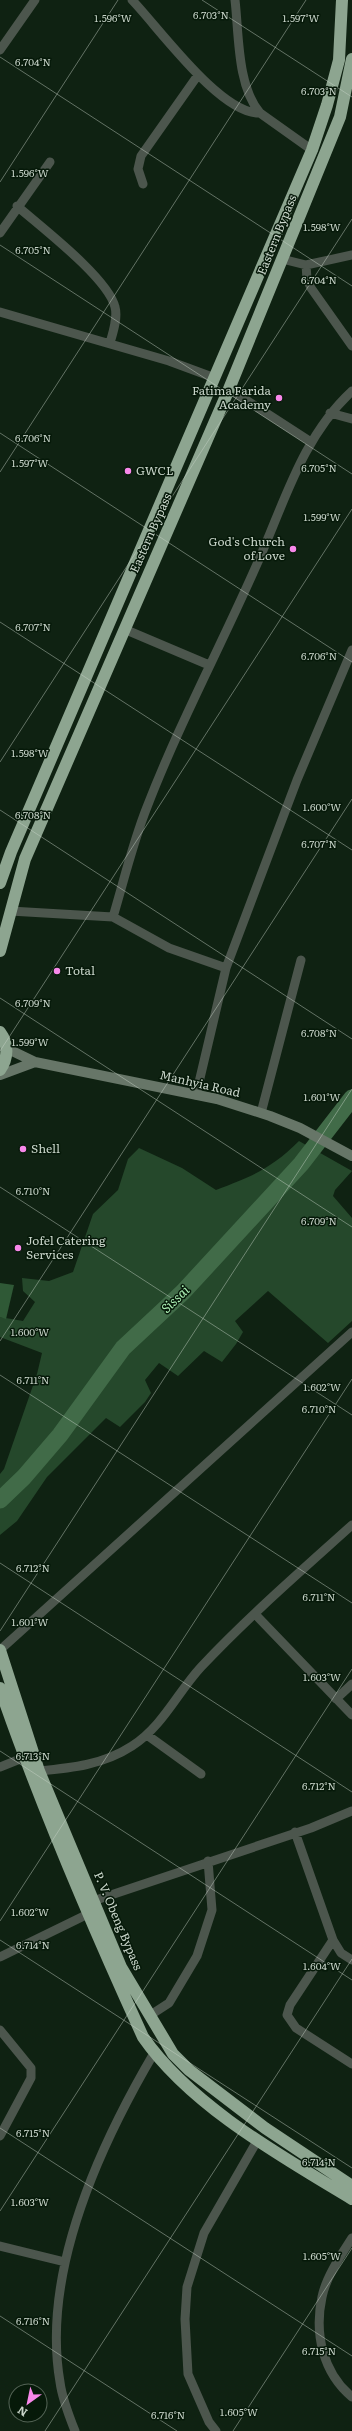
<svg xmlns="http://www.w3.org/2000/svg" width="352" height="2431" font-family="Literata,serif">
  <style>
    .green { fill: #25482b }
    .forest { fill: #2f5936 }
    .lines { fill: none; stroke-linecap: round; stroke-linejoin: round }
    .river { stroke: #416b48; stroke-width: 17 }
    .street { stroke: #4c564d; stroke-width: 9 }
    .secondary { stroke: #677668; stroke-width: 10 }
    .highway { stroke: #8da590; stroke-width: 12 }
    .ticks { fill: none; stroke: #c9d5ca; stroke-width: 1; stroke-opacity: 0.45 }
    .poi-dot { fill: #f888ea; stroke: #061909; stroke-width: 1.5 }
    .labels { text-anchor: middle; stroke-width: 3; stroke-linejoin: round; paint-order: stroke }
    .street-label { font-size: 12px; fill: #c9d5ca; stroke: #061909 }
    .poi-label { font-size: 12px; fill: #c9d5ca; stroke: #061909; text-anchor: start }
    .water-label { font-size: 13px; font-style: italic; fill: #aceeb4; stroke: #061909 }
    .ticks-label { font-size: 10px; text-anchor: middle; fill: #c9d5ca; stroke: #061909; stroke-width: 3; stroke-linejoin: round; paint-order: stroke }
  </style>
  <rect width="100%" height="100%" fill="#0f2212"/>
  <!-- green -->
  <path class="green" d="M299,1141L352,1171L335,1190L333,1196L352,1218V1321L328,1343L268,1291L235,1321L243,1332L236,1344L222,1362L204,1351L178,1376L159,1363L145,1380L151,1393L145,1402L120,1427L106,1418L47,1477L17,1521L0,1535V1474L4,1469L37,1374L42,1353L0,1337V1317L23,1321L35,1302L23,1291L22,1278L49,1281L73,1272L93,1214L118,1190L128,1159L139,1148L182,1168L216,1190C252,1176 271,1169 299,1141Z"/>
  <!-- forest -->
  <path class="forest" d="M0,1283L14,1285L6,1319L0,1317Z"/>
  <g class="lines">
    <!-- river -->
    <path class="river" d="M0,1500L24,1477L60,1435L123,1348L183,1292L301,1164L352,1098"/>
    <!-- street -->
    <path class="street" d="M132,0C159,28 221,115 260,113
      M235,0C239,34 237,86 260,113L312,150
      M0,50L35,0
      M143,184L138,169L141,156L198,75
      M17,206C41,227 108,278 115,307C118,318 113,332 110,343
      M0,233L50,162
      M282,259L306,265L352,255
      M306,265L307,279L311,288L352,346
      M0,312L169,361L215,378
      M229,389L311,442
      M330,413L352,419
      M124,629L209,665
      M10,911L113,917L169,948L226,968
      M113,917C124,880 133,842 147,807C179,724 221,646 257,564C284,504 302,437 352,391
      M196,1095L226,968L297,780L352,650
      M261,1113L301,960
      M255,1614L352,1715
      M0,1650L352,1332
      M336,1699L352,1684
      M147,1735L201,1774
      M0,1767L30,1755
      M39,1771C71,1768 103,1765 132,1746C163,1726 177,1693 201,1667C248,1617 301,1571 352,1525
      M295,1832L333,1940L341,1953L352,1960
      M93,1901L311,1828L352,1811
      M333,1940L290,2005L287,2015L296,2028L352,2064
      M0,1957L88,1914
      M149,2016L169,2003L197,1956L212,1910L208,1861
      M0,2030L31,2068V2078L0,2136
      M352,2238C341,2255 326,2277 322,2297C314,2334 323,2373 352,2397
      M0,2246L65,2262
      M75,2431C69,2416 62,2398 60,2382C41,2272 100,2145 154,2053
      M216,2431L209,2422L188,2374L185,2319L187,2287L204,2233L257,2141"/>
    <!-- secondary -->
    <path class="secondary" d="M6,1048L35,1062L217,1099L270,1116L300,1128L352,1156
      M0,1075L35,1062"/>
    <!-- highway -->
    <path class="highway" d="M0,883L11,852L312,150L327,105L339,60L342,0
      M0,951L25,859L229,389L340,117L352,59
      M0,1032C9,1044 8,1059 0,1070
      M0,1650L39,1771L121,1967L173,2054L189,2070L265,2128L352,2186
      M0,1688C41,1807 91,1923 143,2037C191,2106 281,2156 352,2199"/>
  </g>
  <!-- ticks -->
  <path class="ticks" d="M202,0L352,97M0,57L352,286M0,182L118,0M0,245L352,474M0,433L352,662M0,472L306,0M0,622L352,850M0,762L352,219M0,810L352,1039M0,998L352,1227M0,1051L352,509M0,1187L352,1415M0,1341L352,799M0,1375L352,1603M0,1563L352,1792M0,1631L352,1089M0,1751L352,1980M0,1921L352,1379M0,1940L352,2168M0,2128L352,2356M0,2211L352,1669M0,2316L177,2431M45,2431L352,1959M233,2431L352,2248"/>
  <!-- markers -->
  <g class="poi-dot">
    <circle cx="279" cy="398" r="4"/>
    <circle cx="128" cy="471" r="4"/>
    <circle cx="293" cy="549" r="4"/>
    <circle cx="57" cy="971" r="4"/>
    <circle cx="23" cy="1149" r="4"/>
    <circle cx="18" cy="1248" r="4"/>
  </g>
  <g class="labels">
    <!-- street labels -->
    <g class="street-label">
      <text transform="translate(277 235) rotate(-68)" y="4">Eastern Bypass</text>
      <text transform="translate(151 533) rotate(-66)" y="4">Eastern Bypass</text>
      <text transform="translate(200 1084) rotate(13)" y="4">Manhyia Road</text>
      <text transform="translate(118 1921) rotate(67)" y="4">P. V. Obeng Bypass</text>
    </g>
    <!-- poi labels -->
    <g class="poi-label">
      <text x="271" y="395" text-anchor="end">Fatima Farida<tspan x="271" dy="14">Academy</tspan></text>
      <text x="136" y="475">GWCL</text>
      <text x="285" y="546" text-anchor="end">God's Church<tspan x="285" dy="14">of Love</tspan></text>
      <text x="65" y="975">Total</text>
      <text x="31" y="1153">Shell</text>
      <text x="26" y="1245">Jofel Catering<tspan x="26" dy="14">Services</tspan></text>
    </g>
    <!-- water labels -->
    <g class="water-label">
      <text transform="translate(175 1299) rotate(-44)" y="5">Sissai</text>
    </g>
  </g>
  <g class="ticks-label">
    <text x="211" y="19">6.703°N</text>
    <text x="113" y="22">1.596°W</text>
    <text x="301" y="22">1.597°W</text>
    <text x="33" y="66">6.704°N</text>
    <text x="319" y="95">6.703°N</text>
    <text x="30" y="177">1.596°W</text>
    <text x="322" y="231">1.598°W</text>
    <text x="33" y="254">6.705°N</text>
    <text x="319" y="284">6.704°N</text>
    <text x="33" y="442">6.706°N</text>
    <text x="30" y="467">1.597°W</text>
    <text x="319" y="472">6.705°N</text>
    <text x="322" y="521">1.599°W</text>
    <text x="33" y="631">6.707°N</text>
    <text x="319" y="660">6.706°N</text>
    <text x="30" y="757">1.598°W</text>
    <text x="322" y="811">1.600°W</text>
    <text x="33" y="819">6.708°N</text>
    <text x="319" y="848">6.707°N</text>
    <text x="33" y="1007">6.709°N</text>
    <text x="319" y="1037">6.708°N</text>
    <text x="30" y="1046">1.599°W</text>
    <text x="322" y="1101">1.601°W</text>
    <text x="33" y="1195">6.710°N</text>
    <text x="319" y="1225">6.709°N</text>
    <text x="30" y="1336">1.600°W</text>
    <text x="33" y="1384">6.711°N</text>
    <text x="322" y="1391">1.602°W</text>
    <text x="319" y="1413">6.710°N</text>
    <text x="33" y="1572">6.712°N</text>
    <text x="319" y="1601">6.711°N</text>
    <text x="30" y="1626">1.601°W</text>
    <text x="322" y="1681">1.603°W</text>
    <text x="33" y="1760">6.713°N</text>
    <text x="319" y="1790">6.712°N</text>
    <text x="30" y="1916">1.602°W</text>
    <text x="33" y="1949">6.714°N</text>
    <text x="322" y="1970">1.604°W</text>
    <text x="33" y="2137">6.715°N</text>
    <text x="319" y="2166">6.714°N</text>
    <text x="30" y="2206">1.603°W</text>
    <text x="322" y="2260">1.605°W</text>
    <text x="33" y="2325">6.716°N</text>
    <text x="319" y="2355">6.715°N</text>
    <text x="239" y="2416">1.605°W</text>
    <text x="168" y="2419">6.716°N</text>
  </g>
  <!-- north arrow -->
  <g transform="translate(28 2403) rotate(213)"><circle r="19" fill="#061909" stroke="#546456"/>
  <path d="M0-3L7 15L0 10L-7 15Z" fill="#f888ea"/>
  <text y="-6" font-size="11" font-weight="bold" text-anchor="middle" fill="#c9d5ca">N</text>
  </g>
</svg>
